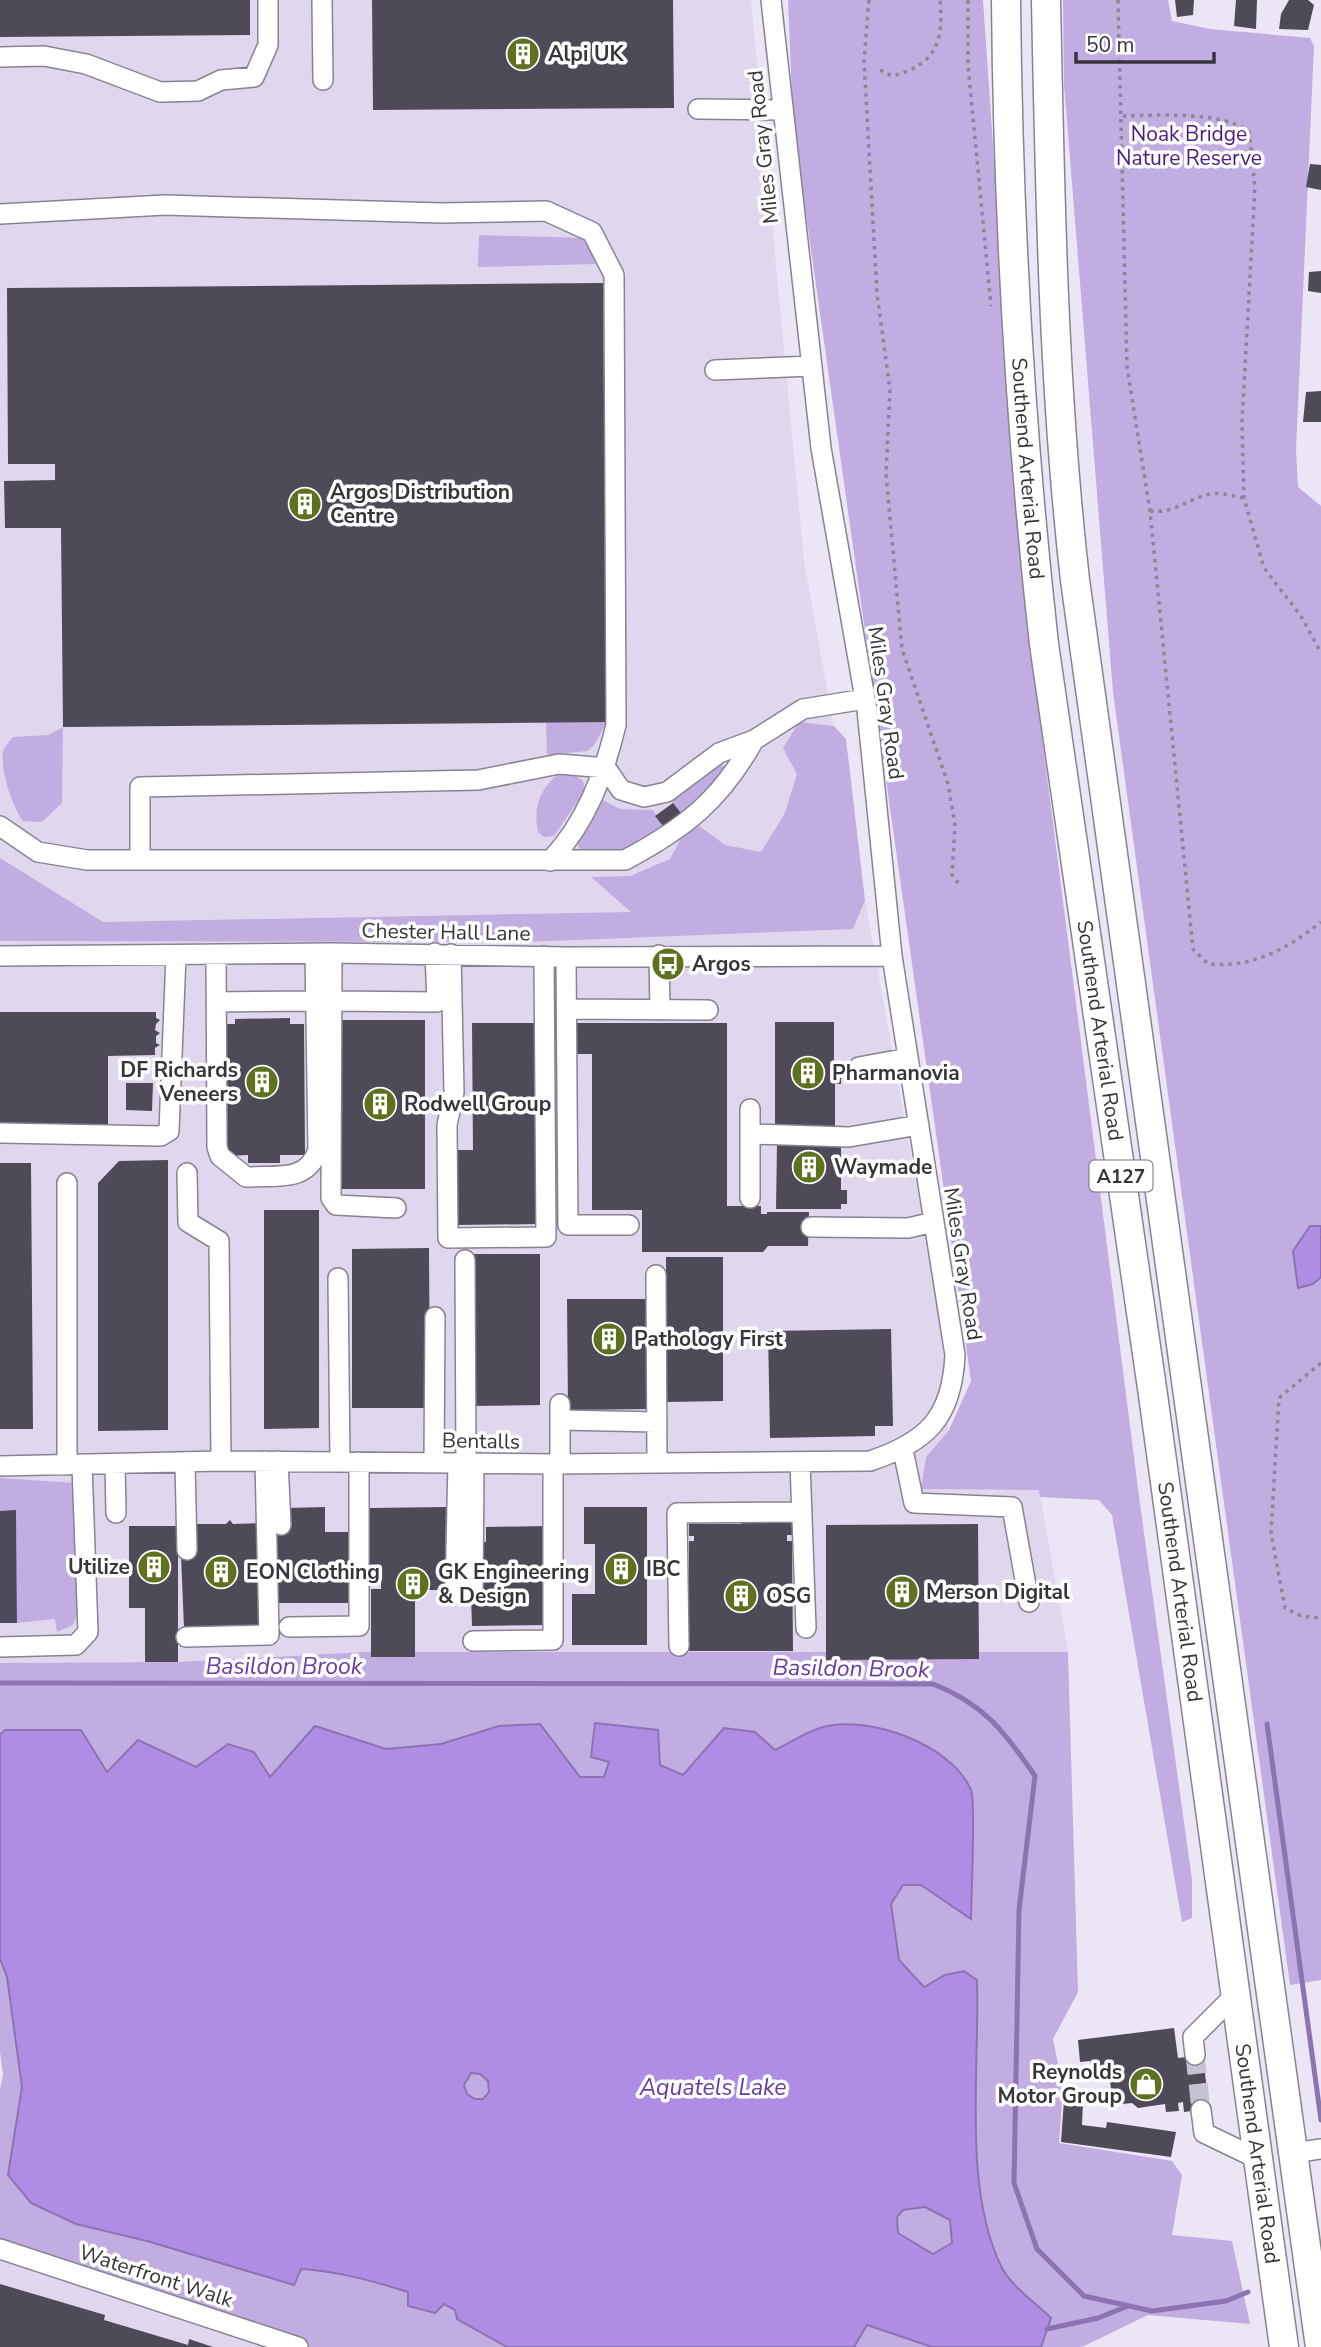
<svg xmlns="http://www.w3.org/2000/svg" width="1321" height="2347" font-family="'Nunito Sans',sans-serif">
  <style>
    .built { fill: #e0d7ef }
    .green { fill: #c1ade2 }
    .water { fill: #b08de4; stroke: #8c73b1; stroke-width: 2; fill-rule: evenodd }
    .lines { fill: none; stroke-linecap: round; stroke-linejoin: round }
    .stream { stroke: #8c73b1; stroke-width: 5 }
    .building { fill: #4f4a58 }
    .minor-tunnel { stroke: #c7c2d1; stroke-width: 19; stroke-dasharray: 19 10; stroke-linecap: butt }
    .minor-casing { stroke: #888391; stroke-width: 22 }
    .highway-casing { stroke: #888391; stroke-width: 31 }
    .path { stroke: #8a8692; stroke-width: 3.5; stroke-dasharray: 3.5 5; stroke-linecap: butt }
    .minor { stroke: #fff; stroke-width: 19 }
    .highway { stroke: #fff; stroke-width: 28 }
    .labels { text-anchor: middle; stroke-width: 7; stroke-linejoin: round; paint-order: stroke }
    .shield { fill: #fff; stroke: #737276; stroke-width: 2 }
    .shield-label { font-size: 19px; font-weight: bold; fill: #37353b }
    .poi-label { font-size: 21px; font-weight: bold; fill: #37353b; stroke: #fff; text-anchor: start }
    .park-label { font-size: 21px; fill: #4d197e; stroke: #fff }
    .street-label { font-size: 21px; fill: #37353b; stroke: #fff }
    .water-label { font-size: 23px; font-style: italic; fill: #693a9f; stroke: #fff }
  </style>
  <rect width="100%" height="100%" fill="#ebe5f6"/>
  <!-- built -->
  <path class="built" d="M0,0H751L804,561L947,1355L943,1410L949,1430L926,1457L922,1489L1039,1490L1068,1652H364L178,1662L0,1663Z
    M0,2259L200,2326L268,2347H0Z"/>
  <!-- green -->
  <path class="green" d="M788,0H983L1024,596L1140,1504L1192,1880V1918L1182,1922L1112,1515L1099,1500L1040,1497L1039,1490L921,1489L926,1457L949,1430L971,1381L793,122Z
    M1063,0H1168L1172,21L1210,29L1310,38L1314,46L1296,450L1298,487L1321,506V1980L1290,1985L1113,692L1064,84Z
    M479,235L585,238L596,264L478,267Z
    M546,722H607L594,745L587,751L551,755L547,754Z
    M799,722L834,726L846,739L865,900L853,929L525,942L0,941V858L103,922L631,912L591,877L630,876L670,859L691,820L725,845L761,852L785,813L797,774L783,748Z
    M63,727L62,803L42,822L23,821C12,806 0,770 3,751C5,746 10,741 13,737L48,735Z
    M719,763L726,768L719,778C687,808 629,869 580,850L577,843L603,800L620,809L653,810L656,815L673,803L672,798Z
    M570,772L583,781L585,791L554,836L544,837L538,832C533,807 539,791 558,774Z
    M0,1478L76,1483L79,1609L73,1625L57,1632L55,1619L17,1623L16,1511H0Z
    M364,1652H1068L1078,1992L1053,2039L1063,2088L1059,2143L1172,2161L1182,2175L1172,2235L1232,2241L1250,2324L1148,2315L1082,2347H268L0,2259V2089L3,2075L0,2052V1663L178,1662Z"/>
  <!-- water -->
  <path class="water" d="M1310,1226H1321V1277L1313,1284L1298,1288L1293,1251Z
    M595,1723L658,1730L660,1765L683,1775L724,1728L755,1732L775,1750C790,1743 807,1731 823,1727C869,1715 951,1744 971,1790C976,1802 971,1899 971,1919L921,1885H903L891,1904L899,1960L924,1987L945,1975L964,1971L977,1980C980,2069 962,2188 1002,2268C1011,2286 1037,2304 1051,2318L1041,2347H932L867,2325L854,2347H507L457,2319L455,2310L444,2304L435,2313L408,2306V2292C373,2281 337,2271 301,2269L294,2285L147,2241L76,2224L31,2203L8,2175L22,2087L7,1977L0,1959V1735L5,1730H81L107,1772L138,1740L196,1767L228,1744L254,1752L270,1777L315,1726L386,1749L441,1744L499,1726L540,1724L580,1777H604L609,1762L591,1757ZM471,2073L480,2074L488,2081L489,2092L483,2099H475L467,2094L464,2085ZM925,2207L950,2220L952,2243L933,2254L898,2233L897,2217L903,2210Z"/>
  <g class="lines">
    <!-- stream -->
    <path class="stream" d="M0,1683L933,1684C984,1704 1005,1732 1035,1776L1019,1910L1014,2183L1037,2249L1084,2296L1152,2311L1226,2301L1248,2292
      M1267,1724L1321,2120
      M1047,2329L1098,2318L1128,2306"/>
  </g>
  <!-- building -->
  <path class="building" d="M0,0H250V35L0,37Z
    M372,0H673L674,108L373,110Z
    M1175,0H1194L1193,15L1177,17Z
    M1236,0H1257L1256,29L1234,26Z
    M1289,0H1308L1314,5L1308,30L1279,29L1281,14Z
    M1310,164L1321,165V190L1306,187Z
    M1321,271V293L1308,291L1309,272Z
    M603,283L607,722L63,727L61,528H5L4,481L55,480V464H8L7,288Z
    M1321,391V422H1303L1306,392Z
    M673,803L681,813L663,826L655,816Z
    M0,1012H156V1018L160,1020L156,1024L155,1030L160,1033L156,1036V1043L160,1045L155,1048V1055L108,1056V1128H0Z
    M290,1018V1024H304L305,1155H280V1163H248V1155L228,1156V1140H220V1024H235V1019Z
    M335,1020H425V1189H335Z
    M775,1022H834V1061H841V1084H835V1131H775Z
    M472,1023H539V1224L457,1225V1150H473Z
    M576,1023H727V1206H761V1214H767V1212H809L808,1246H768L763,1252H642V1210H592V1054H576Z
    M126,1083H153L152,1111L126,1110Z
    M777,1144H841V1190H847V1204H841V1209H776Z
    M168,1160V1430L98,1431V1183L119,1161Z
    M0,1163H31L33,1429H0Z
    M264,1210H319V1428L264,1429Z
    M429,1248L430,1408H352V1249Z
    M471,1254H540V1405L472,1406Z
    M666,1257H723V1401L667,1402Z
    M567,1299H649L650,1409L568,1410Z
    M891,1329L893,1426H875V1436L770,1438L768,1331Z
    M325,1507V1532H351V1603H277V1530L287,1508Z
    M446,1507L445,1590H415V1657H371V1589H381V1579H369V1508Z
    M584,1507H647V1645H572V1594H595V1544H584Z
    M16,1510L17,1623H0V1511Z
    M741,1518H757V1523H792V1535H787V1541H792L793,1651H689V1541H694V1536H689V1524H741Z
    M230,1520L233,1524L261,1523L262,1628H184L181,1555L194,1524H226Z
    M978,1524L979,1659L826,1660V1525Z
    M129,1526H178V1662H145V1608H129Z
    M546,1526L547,1625L472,1626L471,1596L479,1542H486V1527Z
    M1174,2028L1178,2058L1203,2055L1209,2109L1184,2112L1183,2102L1178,2103L1179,2111L1166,2112L1165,2104L1138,2108L1132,2103L1113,2105L1108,2065L1091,2067L1090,2061L1080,2062L1078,2040Z
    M1064,2100L1083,2102L1082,2125L1106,2128L1107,2122L1176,2132L1171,2157L1061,2142Z
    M0,2284L105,2315L104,2320L188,2345L189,2339L213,2347H0Z"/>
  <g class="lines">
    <!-- minor-tunnel -->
    <path class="minor-tunnel" d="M1195,2055L1201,2110"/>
    <defs>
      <path id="minor" d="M322,0L323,80
        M0,57L44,56L86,64L160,92L198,91L221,80L254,77L268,45V0
        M698,109L782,110
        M0,214L165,205L441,213L546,211L592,232L614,275L616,725C604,775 586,823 550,861
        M715,370L812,366
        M0,826L38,852L87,860H625C685,828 720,801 754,740
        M140,860V787L478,780L559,764L606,768L621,790L644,797L667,792L719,753L754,740L803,709L865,699
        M332,953L331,1198L336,1205L396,1208
        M216,954L217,1147L220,1156L246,1177C276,1175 307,1183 318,1150L315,953
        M451,954L454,1092L447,1125L448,1238L546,1237L544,956
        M659,955L660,1010
        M0,956L332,953L566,957L892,956
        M566,957L568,1225H629
        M332,1001L437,1002L435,953
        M216,1002L316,1001
        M568,1009L708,1010
        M859,1067L908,1058
        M0,1133L161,1136L169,1131L176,955
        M750,1134L849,1137L919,1125
        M187,1173L188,1222L219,1241L221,1461
        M67,1183V1465
        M750,1198V1109
        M811,1227L908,1228L934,1222
        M465,1260L466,1464
        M656,1275L657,1463
        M338,1278L340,1462
        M560,1404V1464
        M560,1420L657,1422
        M903,1450L914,1503L1012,1507L1029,1602
        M278,1461L281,1525
        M800,1462L806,1628
        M185,1463L187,1550
        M434,1463L435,1317
        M115,1464L116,1513
        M0,1466L221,1461L553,1464L870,1461C927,1442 952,1418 955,1355L892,956L867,710L821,448L771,0
        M473,1591L474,1464
        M455,1594L458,1463
        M289,1627L359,1626V1462
        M186,1637L269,1635L265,1461
        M473,1641L553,1640V1464
        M679,1646L677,1513L802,1512
        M0,1647L76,1645L88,1632L82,1465
        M1195,2055L1193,2037L1235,1995
        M1201,2110L1204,2133L1258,2159
        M1293,2153L1321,2149
        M0,2249L298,2347"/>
      <g id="highway">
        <path id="s1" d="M1006,0C1008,215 1020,430 1044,644L1153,1395L1284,2347"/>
        <path d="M1046,0C1050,194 1053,387 1075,580L1320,2347"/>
      </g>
    </defs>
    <!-- minor casing -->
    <use href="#minor" class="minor-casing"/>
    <!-- highway casing -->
    <use href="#highway" class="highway-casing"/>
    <!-- path -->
    <path class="path" d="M869,0L864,61L877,294L890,390L886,474L902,649L948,784L955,825L952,875L958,883
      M968,0V65L991,306
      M1118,0L1127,367L1150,511L1193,949L1208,964C1253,968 1287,949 1321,922
      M880,70L892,76C935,65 944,43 940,0
      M1123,116C1156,115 1224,111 1249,132L1255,187L1242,422L1244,498L1264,568L1301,616L1321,653
      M1150,511C1173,514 1188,499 1210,494C1222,492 1233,496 1244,498
      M1321,1235V1234
      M1321,1363L1279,1398L1271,1533L1285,1608L1301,1616L1321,1618"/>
    <!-- minor -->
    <use href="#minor" class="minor"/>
    <!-- highway -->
    <use href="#highway" class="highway"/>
  </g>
  <!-- icons -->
  <defs>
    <symbol id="building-disc" viewBox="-11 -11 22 22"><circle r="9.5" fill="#5d711f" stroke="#fff"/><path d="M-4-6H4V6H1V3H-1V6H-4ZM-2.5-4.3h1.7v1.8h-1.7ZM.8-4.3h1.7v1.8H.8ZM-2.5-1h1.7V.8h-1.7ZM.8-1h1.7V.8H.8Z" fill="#fff"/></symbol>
    <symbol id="bus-disc" viewBox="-11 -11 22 22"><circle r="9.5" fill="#5d711f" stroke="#fff"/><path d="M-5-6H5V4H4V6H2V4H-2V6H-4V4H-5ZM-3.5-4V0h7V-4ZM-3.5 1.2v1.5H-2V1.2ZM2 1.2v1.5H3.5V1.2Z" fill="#fff"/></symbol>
    <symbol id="shop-disc" viewBox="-11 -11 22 22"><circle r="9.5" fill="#5d711f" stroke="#fff"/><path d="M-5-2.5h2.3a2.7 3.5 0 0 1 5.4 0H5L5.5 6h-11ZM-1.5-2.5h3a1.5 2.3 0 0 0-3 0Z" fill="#fff"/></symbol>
  </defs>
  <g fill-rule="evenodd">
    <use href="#building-disc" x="504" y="35" width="38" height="38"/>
    <use href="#building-disc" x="286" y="485" width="38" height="38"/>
    <use href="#bus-disc" x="649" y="945" width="38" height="38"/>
    <use href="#building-disc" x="789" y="1054" width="38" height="38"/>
    <use href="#building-disc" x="243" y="1063" width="38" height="38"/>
    <use href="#building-disc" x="361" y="1085" width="38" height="38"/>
    <use href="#building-disc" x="790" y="1148" width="38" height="38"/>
    <use href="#building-disc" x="590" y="1320" width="38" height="38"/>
    <use href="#building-disc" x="135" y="1548" width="38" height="38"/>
    <use href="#building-disc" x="602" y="1550" width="38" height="38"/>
    <use href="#building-disc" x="202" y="1553" width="38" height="38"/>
    <use href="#building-disc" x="394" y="1565" width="38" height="38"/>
    <use href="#building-disc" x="883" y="1573" width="38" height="38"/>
    <use href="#building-disc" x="722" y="1577" width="38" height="38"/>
    <use href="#shop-disc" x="1127" y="2065" width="38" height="38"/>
  </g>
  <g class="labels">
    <!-- shield labels -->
    <rect class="shield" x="1089.5" y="1160.5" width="63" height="31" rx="5"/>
    <g class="shield-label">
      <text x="1121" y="1183">A127</text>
    </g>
    <!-- poi labels -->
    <g class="poi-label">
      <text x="548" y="61">Alpi UK</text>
      <text x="330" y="499">Argos Distribution<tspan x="330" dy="24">Centre</tspan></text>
      <text x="692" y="971">Argos</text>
      <text x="238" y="1077" text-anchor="end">DF Richards<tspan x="238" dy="24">Veneers</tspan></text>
      <text x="832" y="1080">Pharmanovia</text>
      <text x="404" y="1111">Rodwell Group</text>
      <text x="834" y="1174">Waymade</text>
      <text x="634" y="1346">Pathology First</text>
      <text x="130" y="1574" text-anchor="end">Utilize</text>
      <text x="646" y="1576">IBC</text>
      <text x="246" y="1579">EON Clothing</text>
      <text x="438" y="1579">GK Engineering<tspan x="438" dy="24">&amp; Design</tspan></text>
      <text x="926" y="1599">Merson Digital</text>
      <text x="766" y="1603">OSG</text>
      <text x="1122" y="2079" text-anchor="end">Reynolds<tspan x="1122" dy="24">Motor Group</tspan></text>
    </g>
    <!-- park labels -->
    <g class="park-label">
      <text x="1189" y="141">Noak Bridge<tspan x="1189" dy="24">Nature Reserve</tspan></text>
    </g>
    <!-- street labels -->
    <g class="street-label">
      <text transform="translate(763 147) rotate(-96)" y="7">Miles Gray Road</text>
      <text dy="7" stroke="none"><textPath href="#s1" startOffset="469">Southend Arterial Road</textPath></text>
      <text transform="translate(886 703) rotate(82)" y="7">Miles Gray Road</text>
      <text transform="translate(446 932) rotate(1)" y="7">Chester Hall Lane</text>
      <text dy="7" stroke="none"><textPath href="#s1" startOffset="1036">Southend Arterial Road</textPath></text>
      <text transform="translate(963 1264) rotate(81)" y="7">Miles Gray Road</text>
      <text transform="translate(481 1441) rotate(1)" y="7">Bentalls</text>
      <text dy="7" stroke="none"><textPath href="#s1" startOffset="1603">Southend Arterial Road</textPath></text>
      <text dy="7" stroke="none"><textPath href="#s1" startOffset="2170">Southend Arterial Road</textPath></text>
      <text transform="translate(156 2276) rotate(18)" y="7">Waterfront Walk</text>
    </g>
    <!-- water labels -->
    <g class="water-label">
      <text x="284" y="1674">Basildon Brook</text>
      <text transform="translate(851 1668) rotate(1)" y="8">Basildon Brook</text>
      <text x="713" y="2095">Aquatels Lake</text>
    </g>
  </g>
  <!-- scale -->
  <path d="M1076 52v10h138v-10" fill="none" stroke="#37353b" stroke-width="3.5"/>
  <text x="1086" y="52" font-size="21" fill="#37353b" stroke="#ffffff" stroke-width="5" paint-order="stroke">50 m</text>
</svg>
